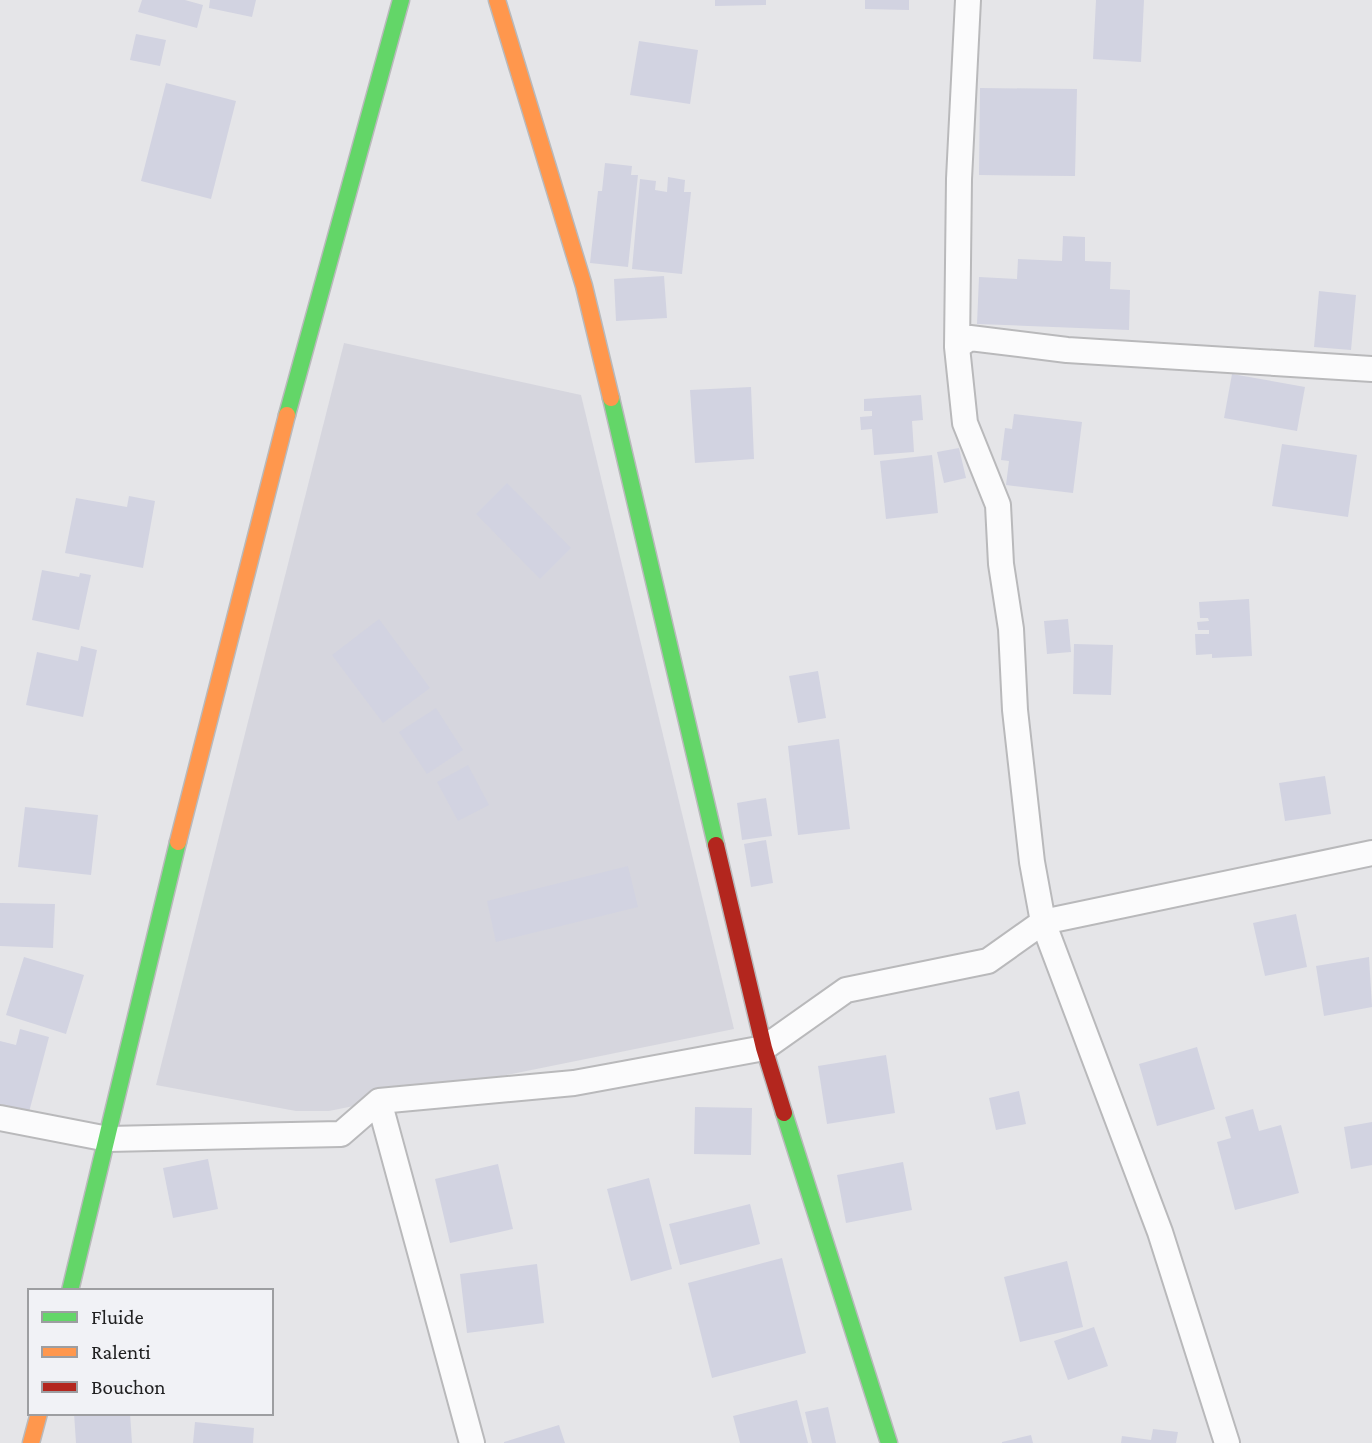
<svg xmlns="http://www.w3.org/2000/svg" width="1372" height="1443" font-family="'Crimson Pro',serif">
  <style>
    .built { fill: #d6d6de }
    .building { fill: #d2d3e1 }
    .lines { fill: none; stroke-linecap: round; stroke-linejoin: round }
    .street-casing { stroke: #b9b9bb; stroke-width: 28 }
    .fast-casing { stroke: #b9b9bb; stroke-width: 19 }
    .slow-casing { stroke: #b9b9bb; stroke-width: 19 }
    .jam-casing { stroke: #b9b9bb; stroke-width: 19 }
    .street { stroke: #fbfbfc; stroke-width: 24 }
    .fast { stroke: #63d668; stroke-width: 16 }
    .slow { stroke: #ff974d; stroke-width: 16 }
    .jam { stroke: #b3261e; stroke-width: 16 }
  </style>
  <rect width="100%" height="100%" fill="#e5e5e8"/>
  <!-- built -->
  <path class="built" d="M344,343L581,395L734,1029L329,1111H296L156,1085Z"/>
  <!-- building -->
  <path class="building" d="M142,0H185L203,5L197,28L138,12Z
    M210,0H256L252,17L209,8Z
    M715,0H766V5L715,6Z
    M865,0H909V10L865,9Z
    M1096,0H1144L1141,62L1093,59Z
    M136,34L166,40L160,66L130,60Z
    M639,41L698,50L690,104L630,95Z
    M166,83L236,101L211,199L141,181Z
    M980,88L1077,89L1075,176L979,175Z
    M605,163L632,166L631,175H638L628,267L590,263L598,191H602Z
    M668,177L685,180L684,192H691L682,274L632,269L640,179L656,181L655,190L667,192Z
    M1063,236L1085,237V261L1111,262L1110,289L1130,290L1129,330L977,324L979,277L1017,279L1018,259L1062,261Z
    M664,276L667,318L616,321L614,279Z
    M1319,291L1356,295L1351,350L1314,347Z
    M1232,374L1305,387L1297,431L1224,418Z
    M751,387L754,459L695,463L690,390Z
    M921,395L923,420L912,421L914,452L874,455L872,429L861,430L860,417L872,416V411H864V399Z
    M1014,414L1082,422L1073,493L1006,485L1009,461L1001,460L1005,428L1012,429Z
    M1282,444L1357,455L1348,517L1272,506Z
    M959,448L966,478L944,483L937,452Z
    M932,455L938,513L886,519L880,461Z
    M507,483L571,548L540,579L476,514Z
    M129,496L155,501L143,568L65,553L76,498L127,507Z
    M42,570L79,577L80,573L91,575L79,630L32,620Z
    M1249,599L1252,656L1212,658V654L1196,655L1195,634H1209V630H1198L1197,622L1209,621L1208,618H1200L1199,602Z
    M379,619L430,688L383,723L332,655Z
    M1068,619L1071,652L1047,654L1044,621Z
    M1074,644L1113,645L1111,695L1073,694Z
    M81,646L97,650L83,717L26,705L37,652L78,661Z
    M818,671L826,718L798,723L789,676Z
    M436,708L463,750L427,774L399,732Z
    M839,739L850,829L798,835L788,746Z
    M468,765L489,805L458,821L437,782Z
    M1325,776L1331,814L1285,821L1279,783Z
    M766,798L772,836L742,840L737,803Z
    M25,807L98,815L91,875L18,867Z
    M766,840L773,883L751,887L744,844Z
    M628,866L638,907L496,942L487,901Z
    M0,903L55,904L53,948L0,946Z
    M1296,914L1307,967L1265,976L1253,923Z
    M24,957L84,975L66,1034L6,1015Z
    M1369,957L1372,1007L1324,1016L1316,966Z
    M20,1029L49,1037L29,1112L0,1104V1041L16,1045Z
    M1197,1047L1215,1109L1157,1126L1139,1064Z
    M886,1055L895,1113L827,1124L818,1066Z
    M1019,1091L1026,1124L996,1130L989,1098Z
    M695,1107L752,1108L751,1155L694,1154Z
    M1253,1109L1259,1131L1281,1125L1299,1193L1235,1210L1217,1142L1231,1138L1225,1117Z
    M1372,1122V1165L1351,1169L1344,1127Z
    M208,1159L218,1209L173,1218L163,1168Z
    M903,1162L912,1210L846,1223L837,1175Z
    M498,1164L513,1229L450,1243L435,1179Z
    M649,1178L672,1269L631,1281L607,1189Z
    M750,1204L760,1244L680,1265L669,1224Z
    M782,1258L806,1353L712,1378L688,1283Z
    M1067,1261L1083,1327L1020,1342L1004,1277Z
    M537,1264L544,1323L467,1333L460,1274Z
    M1094,1327L1108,1366L1068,1380L1054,1341Z
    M797,1400L808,1443H740L733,1416Z
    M828,1407L836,1443H812L805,1412Z
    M74,1413H130L132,1443H76Z
    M195,1422L254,1428L253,1443H193Z
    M559,1425L565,1443H504V1442Z
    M1153,1429L1178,1432L1176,1443H1121L1122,1436L1151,1440Z
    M1031,1435L1033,1443H1002V1442Z"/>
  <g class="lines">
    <defs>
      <path id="street" d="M957,347L959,179L968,0
        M379,1101L472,1443
        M0,1118L108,1139L341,1134L379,1101L574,1083L764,1048L846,990L988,961L1043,922L1372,853
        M1227,1443L1160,1232L1043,922L1032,862L1015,710L1011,629L1001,564L998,505L965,423L957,347L970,338L1067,350L1372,369"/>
      <path id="fast" d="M611,398L716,845
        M287,415L401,0
        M784,1113L889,1443
        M70,1291L178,842"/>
      <path id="slow" d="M497,0L584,286L611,398
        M178,842L287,415
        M31,1443L39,1413"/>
      <path id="jam" d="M716,845L764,1048L784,1113"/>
    </defs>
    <!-- street casing -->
    <use href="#street" class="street-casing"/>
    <!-- fast casing -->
    <use href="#fast" class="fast-casing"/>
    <!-- slow casing -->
    <use href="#slow" class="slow-casing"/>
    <!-- jam casing -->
    <use href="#jam" class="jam-casing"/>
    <!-- street -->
    <use href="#street" class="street"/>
    <!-- fast -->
    <use href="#fast" class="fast"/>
    <!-- slow -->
    <use href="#slow" class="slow"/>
    <!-- jam -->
    <use href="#jam" class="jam"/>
  </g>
  <!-- legend -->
  <rect x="28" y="1289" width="245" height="126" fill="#f1f2f6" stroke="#9d9ea1" stroke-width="2"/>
  <rect x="42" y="1312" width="35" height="10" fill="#63d668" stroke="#9d9ea1" stroke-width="2"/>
  <text x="91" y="1324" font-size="21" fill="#202021">Fluide</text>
  <rect x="42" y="1347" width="35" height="10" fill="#ff974d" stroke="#9d9ea1" stroke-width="2"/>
  <text x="91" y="1359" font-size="21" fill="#202021">Ralenti</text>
  <rect x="42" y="1382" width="35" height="10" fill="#b3261e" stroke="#9d9ea1" stroke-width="2"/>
  <text x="91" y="1394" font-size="21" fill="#202021">Bouchon</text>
</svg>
